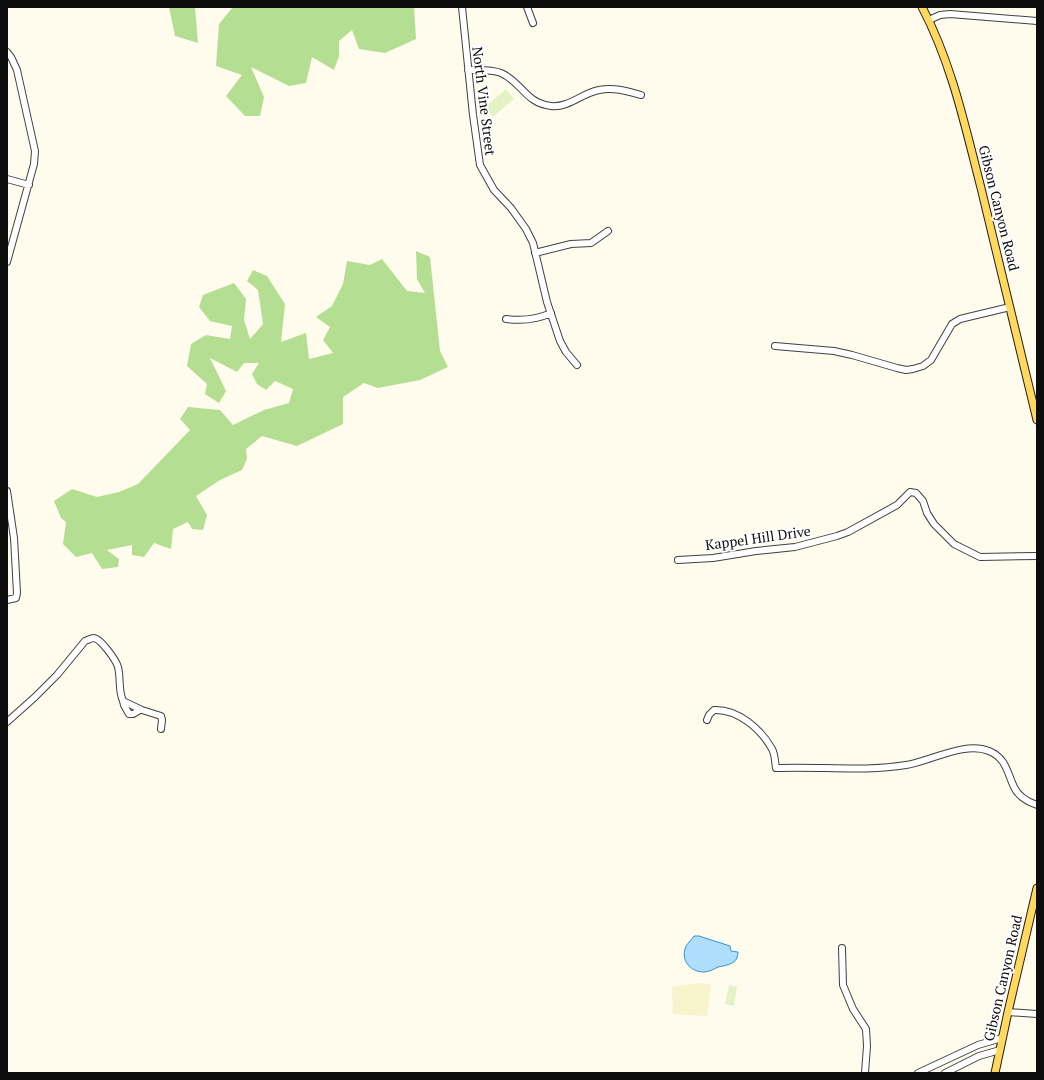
<svg xmlns="http://www.w3.org/2000/svg" width="1044" height="1080" font-family="'PT Serif',serif">
  <style>
    .farmland { fill: #f7f3cb }
    .forest { fill: #b4de92 }
    .pitch { fill: #e3f3c6 }
    .water { fill: #aedefa; stroke: #3094d6 }
    .lines { fill: none; stroke-linecap: round; stroke-linejoin: round }
    .minor-casing { stroke: #404040; stroke-width: 8 }
    .major-casing { stroke: #1e1e1e; stroke-width: 9 }
    .minor { stroke: #fff; stroke-width: 6 }
    .major { stroke: #ffd85d; stroke-width: 7 }
    .labels { text-anchor: middle; stroke-width: 4; stroke-linejoin: round; paint-order: stroke }
    .street-label { font-size: 14px; fill: #0d0d0d; stroke: #fff }
  </style>
  <rect width="100%" height="100%" fill="#fffbed"/>
  <!-- farmland -->
  <path class="farmland" d="M699,983L711,985L707,1016L673,1014L672,987Z"/>
  <!-- forest -->
  <path class="forest" d="M169,7H195L198,43L175,36Z
    M233,7H414L416,39L385,53L359,49L352,30L339,41V56L334,70L312,57L306,83L289,86L251,67L264,97L260,116H245L226,96L242,75L216,66L219,24Z
    M416,251L430,257L440,351L448,367L420,380L378,388L364,383L343,397V424L297,446L262,436L246,449L247,459L242,470L220,480L196,496L207,515L203,530L192,529L188,522L173,529L171,549L154,543L144,557L132,555V545L107,550L119,559L118,567L102,569L92,553L76,557L63,544L66,522L61,518L54,501L72,489L97,497L119,492L138,484L190,430L180,419L188,407L220,410L233,425L264,410L289,403L293,389L275,381L266,390L257,384L252,374L259,363H244L237,372L210,358L226,391L219,403L205,394L207,384L187,366L191,344L206,335L230,339L232,326L210,321L199,307L203,295L234,283L246,299L244,320L250,339L263,324L258,290L247,281L253,270L267,276L285,304L281,342L306,333L309,359L333,353L323,340L330,327L316,317L332,306L343,284L347,261L370,265L382,259L407,291L425,293L417,279Z"/>
  <!-- pitch -->
  <path class="pitch" d="M506,89L514,99L493,117L485,107Z
    M729,985L737,987L734,1006L725,1004Z"/>
  <!-- water -->
  <path class="water" d="M694,936H699L730,946L731,951L738,952C738,964 728,965 718,967C714,969 709,972 704,972C690,972 680,960 686,946C688,943 692,939 694,936Z"/>
  <g class="lines">
    <defs>
      <path id="minor" d="M462,7L473,115L480,165L494,190L511,208L526,229L533,243L547,302L560,341L566,352L577,365
        M527,7L533,23
        M929,20L940,15L950,14L1037,21
        M7,52L11,57L17,70L35,151L34,164L7,262
        M468,70C479,70 491,69 501,73C522,82 525,103 551,106C569,108 582,93 599,90C614,87 627,91 641,95
        M7,179L29,185
        M535,253L571,244L591,243L608,231
        M506,319C522,321 536,320 551,313
        M775,346L834,351L852,355L897,368L906,370L913,369L923,366L931,360L952,324L960,319L1010,307
        M7,491L14,538L17,593L16,598L7,600
        M678,560L713,558L756,551L795,547L837,536L848,532L897,505L910,492L916,493L923,501L927,513L934,524L954,544L980,557L1037,556
        M123,701L124,705L129,714H133L140,710
        M707,720L709,715L714,710C738,709 761,729 772,749C775,754 775,762 776,768C819,766 864,772 906,765C931,761 965,741 989,751C1006,758 1007,772 1014,787C1018,796 1028,802 1037,805
        M7,722L35,697L57,675L85,641C88,640 91,638 94,638C101,639 116,660 118,667C121,679 118,690 123,701L142,710L161,716L162,720L161,729
        M842,948L843,985L853,1009L866,1029L867,1046L865,1073
        M1008,1012L1037,1014
        M918,1073L978,1045L1002,1038
        M945,1073L979,1056L1000,1050"/>
      <path id="major" d="M922,7C952,64 965,126 981,188C1000,265 1018,343 1037,420
        M995,1073L1008,1012L1037,888"/>
    </defs>
    <!-- minor casing -->
    <use href="#minor" class="minor-casing"/>
    <!-- major casing -->
    <use href="#major" class="major-casing"/>
    <!-- minor -->
    <use href="#minor" class="minor"/>
    <!-- major -->
    <use href="#major" class="major"/>
  </g>
  <g class="labels">
    <!-- street labels -->
    <g class="street-label">
      <text transform="translate(484 101) rotate(83)" y="5">North Vine Street</text>
      <text transform="translate(999 208) rotate(76)" y="5">Gibson Canyon Road</text>
      <text transform="translate(758 538) rotate(-8)" y="5">Kappel Hill Drive</text>
      <text transform="translate(1003 978) rotate(-77)" y="5">Gibson Canyon Road</text>
    </g>
  </g>
  <!-- border -->
  <rect width="1044" height="1080" fill="none" stroke="#0d0d0d" stroke-width="16"/>
</svg>
